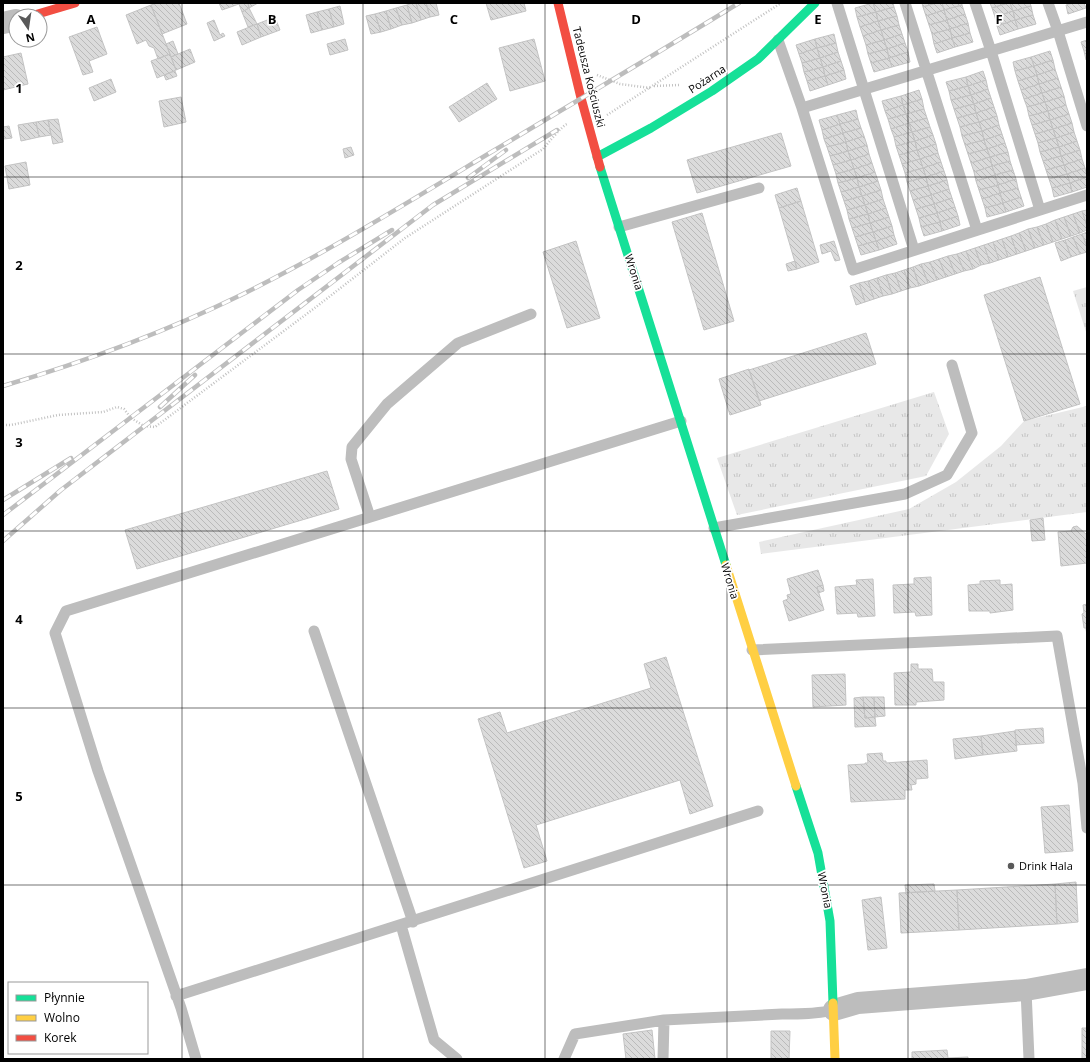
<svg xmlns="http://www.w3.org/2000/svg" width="1090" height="1062" font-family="'Open Sans',sans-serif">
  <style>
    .grass { fill: url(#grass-tufts) }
    .building { fill: url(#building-back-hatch); stroke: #c3c3c3 }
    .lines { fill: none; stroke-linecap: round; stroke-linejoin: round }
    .path { stroke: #c2c2c2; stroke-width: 2.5; stroke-dasharray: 1 2; stroke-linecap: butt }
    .lane { stroke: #bdbdbd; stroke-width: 11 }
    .street { stroke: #bdbdbd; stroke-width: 22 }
    .fast { stroke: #16e098; stroke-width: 9 }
    .slow { stroke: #ffcf43; stroke-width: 9 }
    .jam { stroke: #f24e42; stroke-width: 9 }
    .rail-casing { stroke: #bdbdbd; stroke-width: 4.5 }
    .rail { stroke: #fff; stroke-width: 3; stroke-dasharray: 9; stroke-linecap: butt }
    .grid { fill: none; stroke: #000; stroke-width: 1; stroke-opacity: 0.55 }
    .poi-dot { fill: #595959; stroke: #fff; stroke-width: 1.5 }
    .labels { text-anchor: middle; stroke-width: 3.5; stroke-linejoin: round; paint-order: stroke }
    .street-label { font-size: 11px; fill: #000; stroke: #fff }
    .poi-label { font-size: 11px; fill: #000; stroke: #fff; text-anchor: start }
    .grid-label { font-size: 13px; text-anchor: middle; font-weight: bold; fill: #000; stroke: #fff; stroke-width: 3.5; stroke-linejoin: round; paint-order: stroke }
  </style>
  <defs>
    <pattern id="grass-tufts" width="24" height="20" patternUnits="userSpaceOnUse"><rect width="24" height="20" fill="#e8e8e8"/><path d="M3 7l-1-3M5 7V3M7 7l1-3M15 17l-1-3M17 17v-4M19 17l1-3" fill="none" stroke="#c5c5c5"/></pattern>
    <pattern id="building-back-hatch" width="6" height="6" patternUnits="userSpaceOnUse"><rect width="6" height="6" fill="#dbdbdb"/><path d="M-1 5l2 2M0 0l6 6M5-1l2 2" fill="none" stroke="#bababa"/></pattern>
  </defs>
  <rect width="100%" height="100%" fill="#fff"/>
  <!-- grass -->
  <path class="grass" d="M1087,287V335L1073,291Z
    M934,392L949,434L926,476L737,515L717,458Z
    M1087,406V512L761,554L759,542L909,509L956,482L1001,446L1024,421Z"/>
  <!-- building -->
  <path class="building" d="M158,3H179L187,24L162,34L151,5Z
    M219,3H248L249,8L242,12L239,4L222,10Z
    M248,3H258L249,8Z
    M412,3H416L421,20L412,23L407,5Z
    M416,3H426L430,17L421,20Z
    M426,3H436L439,15L430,17Z
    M486,3H524L526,11L491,20Z
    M873,3L876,12L857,17L855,8Z
    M873,3H893L894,7L876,12Z
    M922,3H936L923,7Z
    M936,3H942L944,10L926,16L923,7Z
    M942,3H962V5L944,10Z
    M990,3H1008L992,8Z
    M1008,3H1010L1013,11L995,17L992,8Z
    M1010,3H1030L1031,6L1013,11Z
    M1073,3H1084L1086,8L1068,14L1066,5Z
    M151,5L170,54L158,59L154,48L149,46L146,40L137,44L126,15Z
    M407,5L412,23L402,25L396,8Z
    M962,5L965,14L947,20L944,10Z
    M340,6L344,24L334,27L329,9Z
    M1031,6L1033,15L1015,20L1013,11Z
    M894,7L897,16L878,21L876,12Z
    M249,8L257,24L248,27L242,12Z
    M396,8L402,25L391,29L386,11Z
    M329,9L334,27L322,30L317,12Z
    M944,10L947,20L929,25L926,16Z
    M386,11L391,29L381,32L375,14Z
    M1013,11L1015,20L997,26L995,17Z
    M317,12L322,30L311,33L306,15Z
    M876,12L878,21L860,27L857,17Z
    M375,14L381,32L371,34L366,16Z
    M965,14L968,23L950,29L947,20Z
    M1033,15L1036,24L1018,29L1015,20Z
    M897,16L899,25L881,30L878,21Z
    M275,17L280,30L261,37L257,24Z
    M214,20L220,35L223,33L225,36L214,41L207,23Z
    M947,20L950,29L932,34L929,25Z
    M1015,20L1018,29L1000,35L997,26Z
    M878,21L881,30L863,36L860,27Z
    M968,23L970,33L952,38L950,29Z
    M257,24L261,37L242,45L237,32Z
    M899,25L902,34L884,40L881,30Z
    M97,27L107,54L89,61L93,72L83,75L69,37Z
    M950,29L952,38L934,44L932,34Z
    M881,30L884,40L866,45L863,36Z
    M970,33L973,42L955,47L952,38Z
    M834,34L836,43L817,48L815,39Z
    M902,34L905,43L887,49L884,40Z
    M952,38L955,47L937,53L934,44Z
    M345,39L348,50L330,55L327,44Z
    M534,39L545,81L510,91L499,48Z
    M815,39L817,48L799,54L796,45Z
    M884,40L887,49L868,54L866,45Z
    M1087,40V50L1084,51L1081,42Z
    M173,41L178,54L171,57L166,44Z
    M836,43L838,52L820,58L817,48Z
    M905,43L908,52L889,58L887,49Z
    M817,48L820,58L802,63L799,54Z
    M190,49L195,62L176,70L171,57Z
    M887,49L889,58L871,63L868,54Z
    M1087,50V60H1086L1084,51Z
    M1050,51L1053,60L1034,66L1031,57Z
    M838,52L841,61L823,67L820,58Z
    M908,52L910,62L892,67L889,58Z
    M21,53L28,84L3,90V57Z
    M170,54L176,70L157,78L151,61Z
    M1031,57L1034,66L1015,71L1013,62Z
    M820,58L823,67L804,72L802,63Z
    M889,58L892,67L874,72L871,63Z
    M1053,60L1055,69L1037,75L1034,66Z
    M841,61L844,70L825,76L823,67Z
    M1034,66L1037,75L1018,81L1015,71Z
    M823,67L825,76L807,81L804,72Z
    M1055,69L1058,78L1039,84L1037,75Z
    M844,70L846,79L828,85L825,76Z
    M175,71L177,76L166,80L164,75Z
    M983,71L986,80L968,86L966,77Z
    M1037,75L1039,84L1021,90L1018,81Z
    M825,76L828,85L810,91L807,81Z
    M966,77L968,86L949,91L946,82Z
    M1058,78L1061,87L1042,93L1039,84Z
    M111,79L116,92L94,101L89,88Z
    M986,80L988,89L971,95L968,86Z
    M487,83L497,99L459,122L449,107Z
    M1039,84L1042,93L1024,99L1021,90Z
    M968,86L971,95L951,100L949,91Z
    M1061,87L1064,96L1045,102L1042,93Z
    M988,89L991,98L974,104L971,95Z
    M919,90L922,99L903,105L901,96Z
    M1042,93L1045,102L1027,107L1024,99Z
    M971,95L974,104L954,109L951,100Z
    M901,96L903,105L885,111L882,101Z
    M1064,96L1066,105L1048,111L1045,102Z
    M181,97L186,122L164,127L159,101Z
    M991,98L994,107L976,113L974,104Z
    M922,99L924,109L906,114L903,105Z
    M1045,102L1048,111L1029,116L1027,107Z
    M974,104L976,113L957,118L954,109Z
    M903,105L906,114L888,119L885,111Z
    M1066,105L1069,114L1050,120L1048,111Z
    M994,107L997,116L979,122L976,113Z
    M924,109L927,118L909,123L906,114Z
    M856,110L858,119L840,124L837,115Z
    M1048,111L1050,120L1032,125L1029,116Z
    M976,113L979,122L960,127L957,118Z
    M906,114L909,123L891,129L888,119Z
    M1069,114L1072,123L1053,129L1050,120Z
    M837,115L840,124L822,130L819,120Z
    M997,116L999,125L982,131L979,122Z
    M927,118L930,127L912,132L909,123Z
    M58,119L63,142L53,144L48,120Z
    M858,119L861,128L843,133L840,124Z
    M48,120L51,135L39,137L36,122Z
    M1050,120L1053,129L1035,134L1032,125Z
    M36,122L39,137L21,141L18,125Z
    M979,122L982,131L962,136L960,127Z
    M909,123L912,132L894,137L891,129Z
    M1072,123L1074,132L1056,138L1053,129Z
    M840,124L843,133L824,139L822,130Z
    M999,125L1002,134L984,140L982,131Z
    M9,126L12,138L4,139L3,127Z
    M930,127L933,135L915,141L912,132Z
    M861,128L864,136L846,142L843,133Z
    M1053,129L1056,138L1038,143L1035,134Z
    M982,131L984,140L965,145L962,136Z
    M912,132L915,141L896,146L894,137Z
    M1074,132L1077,141L1059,147L1056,138Z
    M781,133L791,166L697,193L687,160Z
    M843,133L846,142L827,147L824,139Z
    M1002,134L1005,143L987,149L984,140Z
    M933,135L936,144L917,150L915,141Z
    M864,136L867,145L848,151L846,142Z
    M1056,138L1059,147L1040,152L1038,143Z
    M984,140L987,149L968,154L965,145Z
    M915,141L917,150L899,155L896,146Z
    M1077,141L1080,150L1061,156L1059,147Z
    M846,142L848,151L830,156L827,147Z
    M1005,143L1008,152L990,157L987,149Z
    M936,144L938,153L920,159L917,150Z
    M867,145L869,154L851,160L848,151Z
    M351,147L354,155L345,158L343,149Z
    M1059,147L1061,156L1043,161L1040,152Z
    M987,149L990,157L971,163L968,154Z
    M917,150L920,159L902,164L899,155Z
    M1080,150L1082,159L1064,165L1061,156Z
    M848,151L851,160L833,165L830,156Z
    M1008,152L1010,161L992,166L990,157Z
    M938,153L941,162L923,168L920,159Z
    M869,154L872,163L854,169L851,160Z
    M1061,156L1064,165L1046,170L1043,161Z
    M990,157L992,166L974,172L971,163Z
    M920,159L923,168L905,173L902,164Z
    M1082,159L1085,168L1067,174L1064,165Z
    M851,160L854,169L836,174L833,165Z
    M1010,161L1013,170L995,175L992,166Z
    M26,162L30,185L9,189L5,166Z
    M941,162L944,171L926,177L923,168Z
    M872,163L875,172L857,178L854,169Z
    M1064,165L1067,174L1049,179L1046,170Z
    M992,166L995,175L976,181L974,172Z
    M923,168L926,177L907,182L905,173Z
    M1085,168L1087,177L1070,183L1067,174Z
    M854,169L857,178L838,183L836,174Z
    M1013,170L1016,179L998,185L995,175Z
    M944,171L947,180L928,186L926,177Z
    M875,172L878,181L859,187L857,178Z
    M1067,174L1070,183L1052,188L1049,179Z
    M995,175L998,185L979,190L976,181Z
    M926,177L928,186L910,191L907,182Z
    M1087,177V187L1072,192L1070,183Z
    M857,178L859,187L841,192L838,183Z
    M1016,179L1018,188L1000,193L998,185Z
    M947,180L949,189L931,195L928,186Z
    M878,181L881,190L862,196L859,187Z
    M1070,183L1072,192L1054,197L1052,188Z
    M998,185L1000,193L982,199L979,190Z
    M928,186L931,195L913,200L910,191Z
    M859,187L862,196L844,201L841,192Z
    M797,188L801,201L779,208L775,195Z
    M1018,188L1021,197L1003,203L1000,193Z
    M949,189L952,198L934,204L931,195Z
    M881,190L883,199L865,205L862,196Z
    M1000,193L1003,203L985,208L982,199Z
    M931,195L934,204L916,209L913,200Z
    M862,196L865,205L847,210L844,201Z
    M1021,197L1024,206L1006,212L1003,203Z
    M952,198L955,207L937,213L934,204Z
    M883,199L886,208L868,214L865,205Z
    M801,201L819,262L797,269L779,208Z
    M1003,203L1006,212L987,217L985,208Z
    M934,204L937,213L919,218L916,209Z
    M865,205L868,214L849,219L847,210Z
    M955,207L958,216L940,222L937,213Z
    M886,208L889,217L870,223L868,214Z
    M1087,210V226L1082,211Z
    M1082,211L1087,226V230L1080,233L1073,214Z
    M702,213L734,321L704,330L672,222Z
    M937,213L940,222L921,227L919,218Z
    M868,214L870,223L852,228L849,219Z
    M1073,214L1080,233L1071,236L1064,217Z
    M958,216L960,225L942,231L940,222Z
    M889,217L892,226L873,232L870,223Z
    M1064,217L1071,236L1062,239L1055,220Z
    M1055,220L1062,239L1053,242L1046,224Z
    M940,222L942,231L924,236L921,227Z
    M870,223L873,232L855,237L852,228Z
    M1046,224L1053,242L1044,245L1037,227Z
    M892,226L894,235L876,241L873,232Z
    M1037,227L1044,245L1035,248L1028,229Z
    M1028,229L1035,248L1026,251L1019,233Z
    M873,232L876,241L858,246L855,237Z
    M1087,232V247L1082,234Z
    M1019,233L1026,251L1017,254L1011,236Z
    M1082,234L1087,247V252L1080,254L1073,237Z
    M894,235L897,244L879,250L876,241Z
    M1011,236L1017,254L1008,257L1002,239Z
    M1073,237L1080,254L1071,257L1065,240Z
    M1002,239L1008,257L999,260L993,242Z
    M1065,240L1071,257L1061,261L1055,243Z
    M576,241L600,318L567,328L543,252Z
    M834,241L840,260L835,261L831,251L822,254L820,245Z
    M876,241L879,250L861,255L858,246Z
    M993,242L999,260L990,263L984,245Z
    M984,245L990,263L981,265L975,248Z
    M975,248L981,265L973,269L966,251Z
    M966,251L973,269L964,271L957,254Z
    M957,254L964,271L955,274L948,256Z
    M948,256L955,274L946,277L939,259Z
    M939,259L946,277L937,280L930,262Z
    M795,261L797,269L788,271L786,264Z
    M930,262L937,280L928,283L921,264Z
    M921,264L928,283L919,286L913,267Z
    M913,267L919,286L910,288L904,270Z
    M904,270L910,288L901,291L895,273Z
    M895,273L901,291L892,294L886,275Z
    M886,275L892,294L883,296L877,278Z
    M1040,277L1080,404L1024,421L984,295Z
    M877,278L883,296L874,299L868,281Z
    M868,281L874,299L865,302L859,283Z
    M859,283L865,302L856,305L850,286Z
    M866,333L876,364L759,401L749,370Z
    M749,369L761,405L730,415L719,379Z
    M327,471L339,509L137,569L125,530Z
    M1043,518L1045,540L1032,541L1030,520Z
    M1077,526L1087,535V563L1061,566L1058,532L1071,531L1073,527Z
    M818,570L823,585L817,587L824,610L789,621L783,601L788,599L787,595L791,594L787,579Z
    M931,577L932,615L916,616L915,612L894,613L893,585L914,584V578Z
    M873,579L875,616L858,617L857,613L837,614L835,587L857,585L856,580Z
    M1000,580V585L1012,584L1013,610L990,613V611H969L968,585L980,584V581Z
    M823,585L824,591L818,593L817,587Z
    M1087,604V636L1086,628H1084L1082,614L1084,613L1083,605Z
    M666,657L713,806L690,814L680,780L536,825L547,861L524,868L478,719L500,712L507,733L651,688L644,664Z
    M911,664H918V669H932L933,682H944V700L916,702V705H895L894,673L911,672Z
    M845,674L846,705L813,707L812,675Z
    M863,697H874L875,717L865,718Z
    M863,697L865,718L875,717L876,726L855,727L854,698Z
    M874,697H884L885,716L875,717Z
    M1043,728L1044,743L1016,745L1015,730Z
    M1015,731L1017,751L983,755L981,736Z
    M981,736L983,755L955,759L953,739Z
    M882,753L883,761H886V763L927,760L928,778L916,779V784L911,785L912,790H905V799L851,802L848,765L865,764V763H868L867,754Z
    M1069,805L1073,851L1045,853L1041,807Z
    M1076,882L1078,922L1057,924L1055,884Z
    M934,884L935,891L906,893L905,885Z
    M1055,884L1057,924L959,930L957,890Z
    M957,890L959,930L901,933L899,893Z
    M881,897L887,948L868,950L862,900Z
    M1082,1028H1087V1059H1082Z
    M652,1030L655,1059H626L623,1034Z
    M771,1031H790L789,1059H771Z
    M947,1050L948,1058L968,1057V1059H912V1052Z"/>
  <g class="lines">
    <!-- path -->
    <path class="path" d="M597,75L620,84L650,88
      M654,86L679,85
      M607,115L781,3
      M3,425H11L58,415L103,412L117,407L124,409L131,418L144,426L155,427L316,307L405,238L543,149C548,143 562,126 567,124"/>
    <!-- lane -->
    <path class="lane" d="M837,3L914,250
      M905,3L977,230
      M975,3L991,51L1040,210
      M1048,3L1058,31L1087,126
      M778,40L802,108L853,270L1087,195
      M802,108L1087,22
      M619,227L759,188
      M370,517L351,459L352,447L387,404L458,343L531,314
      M714,528L905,494L947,475L972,433L952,365
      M314,631L413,922
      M752,650L1057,636L1083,783L1087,828
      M401,925L434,1040L457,1059
      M1026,990L1029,1059
      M176,996L758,811
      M196,1059L181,1008L98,771L55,633L66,611L681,421
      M564,1059L575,1034L664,1020L782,1014C800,1014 817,1014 834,1010
      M663,1059L664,1020"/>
    <!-- street -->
    <path class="street" d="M3,23L16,20
      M834,1010L858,1003L1026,990L1087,979"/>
    <!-- fast -->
    <path class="fast" d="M597,157L651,128L712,91L758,59L815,3
      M600,167L726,565
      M796,786L818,853L830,921L833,1003"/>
    <!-- slow -->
    <path class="slow" d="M726,565L796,786
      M833,1003L835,1059"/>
    <!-- jam -->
    <path class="jam" d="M558,3L581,98L600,167
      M31,16L75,3"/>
    <defs>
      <path id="rail" d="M468,178L506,150
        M3,386C84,362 165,332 241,295C326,253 407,203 488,154C572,104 656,54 739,3
        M160,407L195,375
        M3,500L71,458
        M3,515L298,290L338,263L392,230
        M3,541L61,490L433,205L557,130"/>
    </defs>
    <!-- rail casing -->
    <use href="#rail" class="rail-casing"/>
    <!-- rail -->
    <use href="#rail" class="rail"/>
  </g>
  <!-- grid -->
  <path class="grid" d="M182,3V1059M363,3V1059M545,3V1059M727,3V1059M908,3V1059M3,177H1087M3,354H1087M3,531H1087M3,708H1087M3,885H1087"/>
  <!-- markers -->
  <circle class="poi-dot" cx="1011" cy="866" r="4"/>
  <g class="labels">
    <!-- street labels -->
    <g class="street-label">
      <text transform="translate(589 77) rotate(76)" y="4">Tadeusza Kościuszki</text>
      <text transform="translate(707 79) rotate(-33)" y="4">Pożarna</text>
      <text transform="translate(634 272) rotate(72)" y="4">Wronia</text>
      <text transform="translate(730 581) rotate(73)" y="4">Wronia</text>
      <text transform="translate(825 890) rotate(79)" y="4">Wronia</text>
    </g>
    <!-- poi labels -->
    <g class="poi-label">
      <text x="1019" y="870">Drink Hala</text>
    </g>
  </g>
  <g class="grid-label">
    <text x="91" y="24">A</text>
    <text x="272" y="24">B</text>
    <text x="454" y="24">C</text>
    <text x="636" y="24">D</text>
    <text x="818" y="24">E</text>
    <text x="999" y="24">F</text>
    <text x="19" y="93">1</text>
    <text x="19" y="270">2</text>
    <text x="19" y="447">3</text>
    <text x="19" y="624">4</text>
    <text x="19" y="801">5</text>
  </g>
  <!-- border -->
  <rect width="1090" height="1062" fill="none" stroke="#000000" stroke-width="8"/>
  <!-- legend -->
  <rect x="8" y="982" width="140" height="72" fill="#ffffff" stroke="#999999"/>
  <rect x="16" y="995" width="20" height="6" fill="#16e098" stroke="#999999"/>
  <text x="44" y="1002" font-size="12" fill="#000000">Płynnie</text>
  <rect x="16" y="1015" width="20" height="6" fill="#ffcf43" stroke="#999999"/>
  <text x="44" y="1022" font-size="12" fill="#000000">Wolno</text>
  <rect x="16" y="1035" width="20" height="6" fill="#f24e42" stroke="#999999"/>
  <text x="44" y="1042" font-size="12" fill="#000000">Korek</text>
  <!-- north arrow -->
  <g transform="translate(28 28) rotate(167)"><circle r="19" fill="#ffffff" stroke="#999999"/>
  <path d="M0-3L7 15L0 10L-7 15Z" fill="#595959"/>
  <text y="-6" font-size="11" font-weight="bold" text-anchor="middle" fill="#000000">N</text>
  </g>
</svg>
